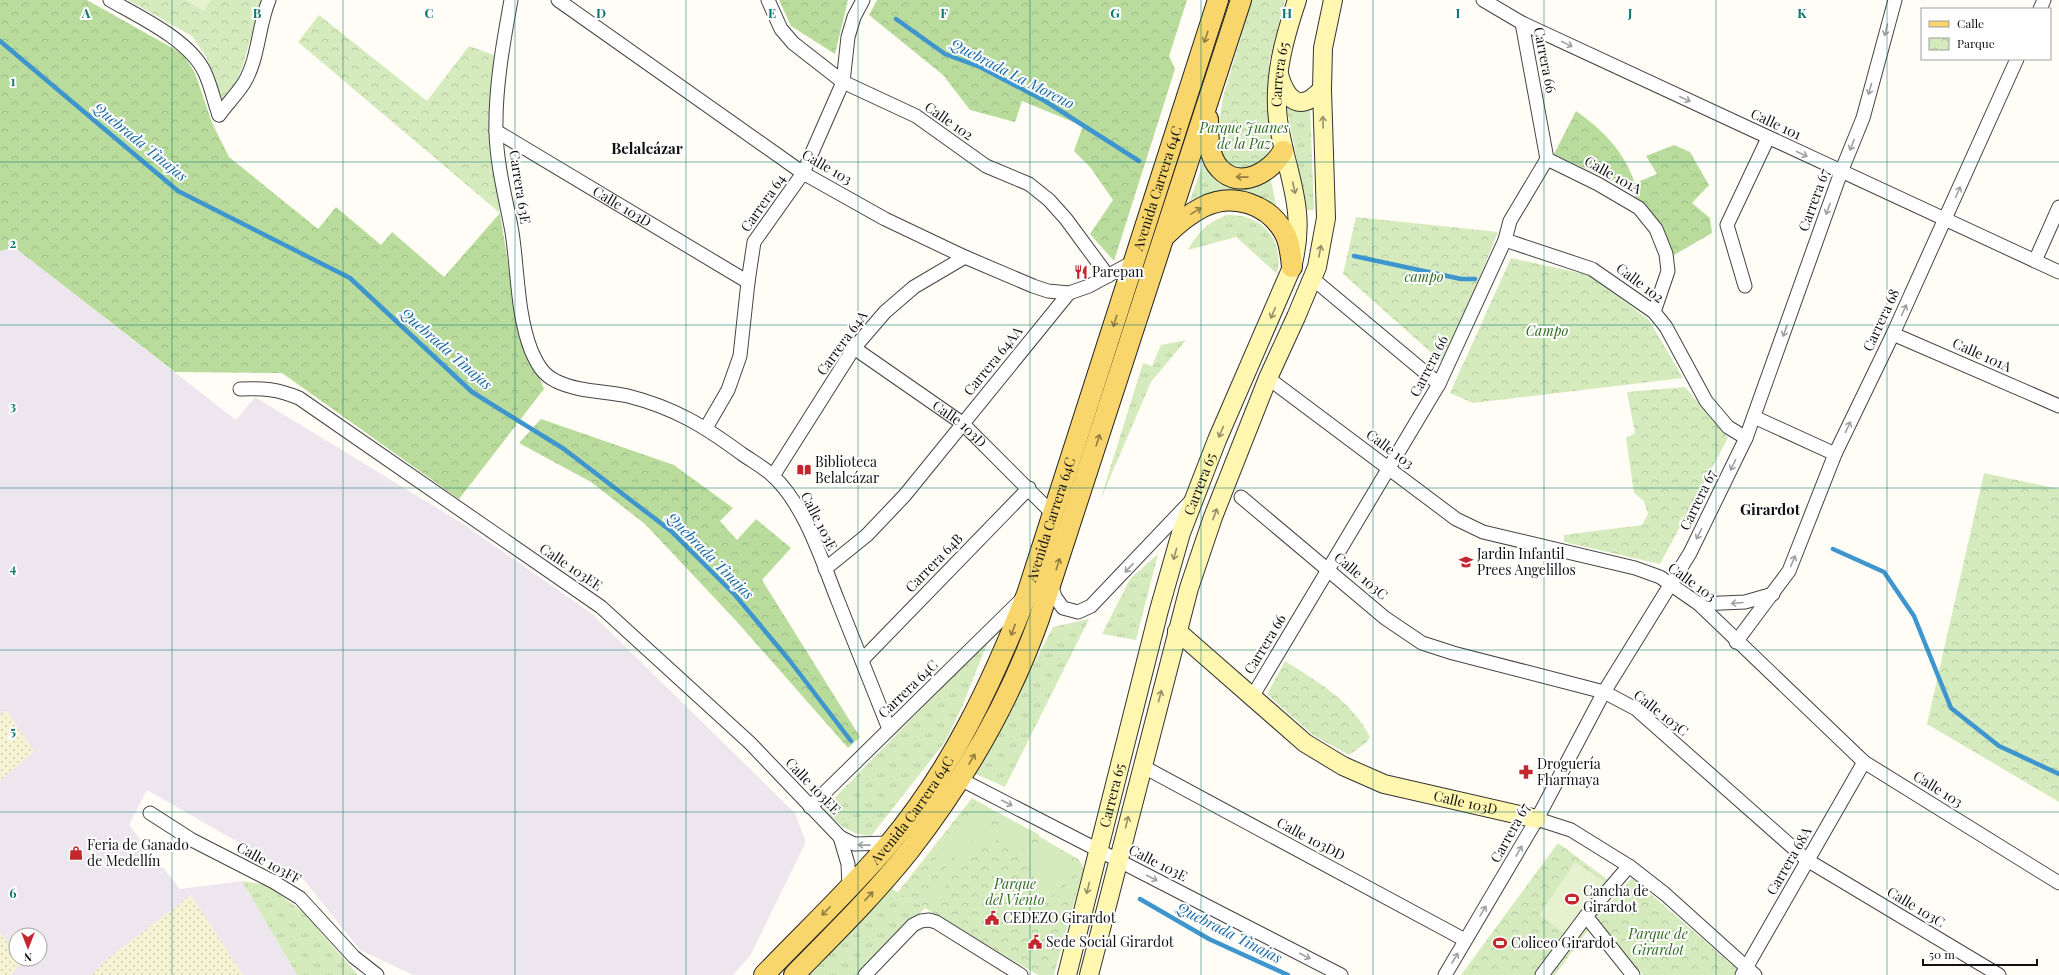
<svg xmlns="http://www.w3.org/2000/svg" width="2059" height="975" font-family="'Playfair Display',serif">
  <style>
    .industrial { fill: #eee6ef; fill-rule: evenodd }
    .farmland { fill: url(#farmland-dots) }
    .grass { fill: url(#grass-tufts) }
    .forest { fill: url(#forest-crowns) }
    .park { fill: url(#park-crowns) }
    .garden { fill: #d5ebbd }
    .pitch { fill: #e6f2cf }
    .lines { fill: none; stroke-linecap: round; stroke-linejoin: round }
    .stream { stroke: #3f96cf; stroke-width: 4.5 }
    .street-casing { stroke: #444; stroke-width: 15 }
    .secondary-casing { stroke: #333; stroke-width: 20 }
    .primary-casing { stroke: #222; stroke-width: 22 }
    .street { stroke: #fff; stroke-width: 13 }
    .secondary { stroke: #fff6b0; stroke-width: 18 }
    .primary { stroke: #f9d66b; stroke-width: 20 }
    .oneway { stroke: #a0a0a0 }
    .oneway2 { stroke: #917d42 }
    .oneway3 { stroke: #948f68 }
    .grid { fill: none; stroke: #0f766e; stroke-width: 1; stroke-opacity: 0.55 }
    .labels { text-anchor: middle; stroke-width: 4; stroke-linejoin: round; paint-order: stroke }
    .street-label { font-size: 14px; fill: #111; stroke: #fff }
    .park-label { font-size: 14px; font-style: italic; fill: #2f6b1f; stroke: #fff }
    .poi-label { font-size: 14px; fill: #111; stroke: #fff; text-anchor: start }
    .water-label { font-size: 15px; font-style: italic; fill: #1768a6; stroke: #fff }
    .neighbourhood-label { font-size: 15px; font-weight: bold; fill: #111; stroke: #fff }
    .grid-label { font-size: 13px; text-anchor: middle; font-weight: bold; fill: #0f766e; stroke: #fff; stroke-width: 4; stroke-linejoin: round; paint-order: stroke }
  </style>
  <defs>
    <pattern id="farmland-dots" width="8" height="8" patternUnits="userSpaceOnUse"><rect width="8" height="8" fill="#f6f3d4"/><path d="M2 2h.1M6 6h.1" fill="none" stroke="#d2cfb5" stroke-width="1.8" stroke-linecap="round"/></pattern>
    <pattern id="grass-tufts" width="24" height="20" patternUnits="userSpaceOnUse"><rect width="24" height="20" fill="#d5ebbd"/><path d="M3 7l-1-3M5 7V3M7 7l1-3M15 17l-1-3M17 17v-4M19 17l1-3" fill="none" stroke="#b6c8a1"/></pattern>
    <pattern id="forest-crowns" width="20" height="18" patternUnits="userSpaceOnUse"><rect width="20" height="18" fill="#b9dc9c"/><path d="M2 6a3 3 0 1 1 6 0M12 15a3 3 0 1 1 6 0" fill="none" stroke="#9ebc85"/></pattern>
    <pattern id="park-crowns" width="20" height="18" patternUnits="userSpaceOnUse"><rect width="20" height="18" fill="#d5ebbd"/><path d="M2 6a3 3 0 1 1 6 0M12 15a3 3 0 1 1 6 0" fill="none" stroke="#b6c8a1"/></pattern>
  </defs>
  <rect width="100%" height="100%" fill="#fffdf5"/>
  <!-- industrial -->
  <path class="industrial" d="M14,247L236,420L255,397L460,522L591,613L795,813L806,842L750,956L733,975H413L360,950L304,880L147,790L129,825L180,889L242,881L297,975H0V251ZM16,935H40V959H16Z"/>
  <!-- farmland -->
  <path class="farmland" d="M6,710L34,751L0,781V715Z
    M191,895L243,975H92L106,960Z
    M0,933L16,950V959H24L11,975H0Z"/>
  <!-- grass -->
  <path class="grass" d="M1286,105L1310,107L1314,210H1307Z
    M1204,161L1270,176L1278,213L1214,193L1198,197L1189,203Z
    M1227,215C1261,213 1285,240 1277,274L1236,237L1188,250C1199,231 1207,223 1227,215Z
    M1186,340L1151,382L1100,501L1143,363L1152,366L1161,345Z
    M1158,554L1136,640L1102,634L1130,579Z
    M1089,619L1005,787L976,774L1053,627Z
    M989,639L962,707L945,742L871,836C847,833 840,826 824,809Z
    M242,881L266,885L302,911L358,975H297Z
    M891,888L925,908L859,975H807Z"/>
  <!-- forest -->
  <path class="forest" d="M0,0H87L183,54L195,73L212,123L229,157L318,229L336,207L381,245L392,232L444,277L500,213L518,327L544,389L459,499L282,373L175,372L14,247L0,251Z
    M779,0H848L835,54L791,26Z
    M877,0H1187L1169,56L1175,69L1114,261L1090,234L1113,200L1090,167L1074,151L1083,126L1022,101L1015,122L970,110L943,75L869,15Z
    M1576,111C1604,131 1623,150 1635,183L1657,174L1646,156L1674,145L1690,152L1709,185L1692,203L1710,218L1712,233L1674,255L1631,190L1554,154Z
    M541,419L674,465L733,508L720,521L737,540L756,519L791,548L762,580L860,737L848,748L738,623L645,524L591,482L519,443Z"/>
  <!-- park -->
  <path class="park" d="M128,0H262L242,68L236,83L222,100L207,58L192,36Z
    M1252,0H1285L1269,62L1272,134L1271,147L1262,161L1251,168L1236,169L1221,160L1217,136L1223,97Z
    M319,15L427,101L469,46L494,55L489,109L500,213L298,42Z
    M1356,217L1498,232L1444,364L1343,274Z
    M1511,258L1589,275L1649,320L1683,378L1473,403L1450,393Z
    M1685,387L1728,438L1660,564L1564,542V535L1642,525L1648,514L1644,501L1634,493L1626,438L1635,433L1627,392Z
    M1984,473L2059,489V802L1927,724Z
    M1285,661C1318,682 1352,701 1370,737L1366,743L1349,755L1313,735L1267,694Z
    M972,798L1078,859L1083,866V871L1054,975H1038L898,892Z
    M1558,843L1619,888L1555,975H1461Z
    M1632,878L1738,970L1735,975H1643L1596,920Z"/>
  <!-- garden -->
  <path class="garden" d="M979,802L991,809V829L997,842L985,847L962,838L924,887L928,870L957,830L959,824L968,817L970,811L976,803Z
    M997,812L1040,835L1009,847L999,835Z
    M1045,839L1073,871L1044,891L1016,853Z
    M965,845L974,848L956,864L934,908L926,894Z
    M1080,874L1073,897L1052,896Z
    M1033,887L1043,899L1026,918L1022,913L1029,906H1031Z"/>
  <!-- pitch -->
  <path class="pitch" d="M185,0H211L204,11Z
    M1575,862L1606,883L1569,936L1539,915Z"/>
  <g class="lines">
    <!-- stream -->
    <path class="stream" d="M896,19L945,54L980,67L1045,101L1139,161
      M0,41L178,191L350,278L472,392L564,449L671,531L735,595L790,661L851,741
      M1354,256L1461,279H1475
      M1833,549L1884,572L1914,616L1951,708L1999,746L2059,774
      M1140,899L1209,939L1288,975"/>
    <defs>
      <g id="street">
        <path d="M110,0C140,17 191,41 205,73C211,86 214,101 219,115"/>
        <path d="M511,0C503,44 495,88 496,132C497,167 506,199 512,232C518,271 517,314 531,350C537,364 543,375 556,381C578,392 605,391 628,396C675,408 704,426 742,454C752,461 763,467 772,475C805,505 822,561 838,601C855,644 872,686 889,729"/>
        <path d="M558,0L803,173L885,219L965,257L1033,286L1048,291L1069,293L1089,286L1133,262"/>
        <path d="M768,0L781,29L793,43L843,82L916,116L986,166L1029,184L1049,200L1066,219L1108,276"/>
        <path d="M1483,0L1522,23L2059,272"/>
        <path d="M2040,9L2044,0"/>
        <path d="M219,115C227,104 237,94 244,83C259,58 258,26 269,0"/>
        <path id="s1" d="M496,131L748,282"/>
        <path d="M1547,159L1598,184L1639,208L1656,229L1666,254L1668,271L1654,312"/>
        <path d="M1505,240L1592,269L1654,312L1666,327L1706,401L1728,427L1746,438"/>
        <path d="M2035,261L2059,207"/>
        <path d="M1313,279L1439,384"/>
        <path d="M1745,286L1727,225L1768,138"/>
        <path d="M1893,334L2059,406"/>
        <path id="s2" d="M854,348L962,423L1053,514"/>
        <path d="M1268,378L1456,519L1483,532L1635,568L1660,577L1699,604L1864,762L2059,883"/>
        <path d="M240,389C264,388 277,389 299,398L601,607L750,743L840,837L854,844L889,843"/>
        <path d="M1754,417L1835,454"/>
        <path d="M706,428L728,390L740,356L748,282L754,242L803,173L843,82L848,37L854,17L863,0"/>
        <path d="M773,476L854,348L885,312L914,287L965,257"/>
        <path d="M1241,497L1385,618L1422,643L1453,653L1604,692L1636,709L1807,860L1999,975"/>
        <path d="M825,569L867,535L905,495L1069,293"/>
        <path d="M1051,583L1055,597L1063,608L1078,612L1091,606L1190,502"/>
        <path d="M1699,604L1745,602L1773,594"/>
        <path d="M1736,642L1789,571L1835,454L1893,334L2017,59"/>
        <path d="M862,660L1029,488"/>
        <path d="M1252,697L1439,384L1505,240L1510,221L1547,159L1522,23"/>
        <path d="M1142,766L1465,940"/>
        <path d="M960,779L1341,975"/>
        <path d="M810,807L1022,599"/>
        <path d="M150,813L192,840L274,882L300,898L354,957L377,975"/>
        <path d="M1537,819L1571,830L1629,866L1665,894L1755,975"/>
        <path d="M840,837L848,864L849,888"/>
        <path d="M1586,916L1633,975"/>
        <path d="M865,975L913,925L921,921L929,920L936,922L1021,975"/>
        <path d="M1445,975L1537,819L1604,692L1690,553L1746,438L1841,172L1863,118L1895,0"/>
        <path d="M1542,975L1586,916L1629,866"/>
        <path d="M1742,975L1864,762"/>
      </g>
      <g id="secondary">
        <path d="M1279,75C1287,101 1300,113 1322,89"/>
        <path id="s3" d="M1177,631L1305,743L1343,766L1384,784L1537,819"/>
        <path id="s4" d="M1067,975L1159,610L1181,533L1217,440L1292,267C1308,208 1286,175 1278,120C1273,78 1284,39 1297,0"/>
        <path d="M1089,975L1189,588L1213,517L1268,378L1296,317L1317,267L1326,218L1322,89L1323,48L1333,0"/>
      </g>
      <g id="primary">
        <path d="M1208,119C1208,136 1208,157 1220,169C1241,191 1272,171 1283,151"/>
        <path d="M1166,235C1177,224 1189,214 1203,207C1233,192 1269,204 1285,234C1290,244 1291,256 1292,267"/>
        <path id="s5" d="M764,975C806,931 850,890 889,844C952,769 992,683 1027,594L1218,0"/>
        <path d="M794,975C833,935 874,895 909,851C964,780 1009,703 1039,619L1241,0"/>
      </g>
    </defs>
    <!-- street casing -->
    <use href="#street" class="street-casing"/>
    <!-- secondary casing -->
    <use href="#secondary" class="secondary-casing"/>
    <!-- primary casing -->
    <use href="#primary" class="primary-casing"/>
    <!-- street -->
    <use href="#street" class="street"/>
    <!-- secondary -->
    <use href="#secondary" class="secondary"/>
    <!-- primary -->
    <use href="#primary" class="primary"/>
  </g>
  <!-- one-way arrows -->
  <defs><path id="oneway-shaft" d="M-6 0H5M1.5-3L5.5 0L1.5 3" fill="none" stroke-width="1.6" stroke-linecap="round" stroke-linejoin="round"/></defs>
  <g class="oneway">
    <use href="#oneway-shaft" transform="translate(1886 30) rotate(104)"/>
    <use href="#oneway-shaft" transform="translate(1567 44) rotate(25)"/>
    <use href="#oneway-shaft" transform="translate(1870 89) rotate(105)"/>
    <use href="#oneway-shaft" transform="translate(1685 99) rotate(25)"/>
    <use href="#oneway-shaft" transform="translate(1852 145) rotate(111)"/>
    <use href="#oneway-shaft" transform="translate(1802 154) rotate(25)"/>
    <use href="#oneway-shaft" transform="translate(1958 192) rotate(-66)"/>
    <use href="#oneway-shaft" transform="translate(1828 209) rotate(110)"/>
    <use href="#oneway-shaft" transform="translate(1904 310) rotate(-66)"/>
    <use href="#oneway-shaft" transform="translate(1785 331) rotate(110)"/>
    <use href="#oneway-shaft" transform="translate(1848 427) rotate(-65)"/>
    <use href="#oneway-shaft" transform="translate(1733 465) rotate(116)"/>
    <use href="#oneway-shaft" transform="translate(1699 534) rotate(117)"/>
    <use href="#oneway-shaft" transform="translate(1793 561) rotate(-68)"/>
    <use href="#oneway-shaft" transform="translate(1129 568) rotate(133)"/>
    <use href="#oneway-shaft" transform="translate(1737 603) rotate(175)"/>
    <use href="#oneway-shaft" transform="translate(1007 803) rotate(27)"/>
    <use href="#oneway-shaft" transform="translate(864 845) rotate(-179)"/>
    <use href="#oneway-shaft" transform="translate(1519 851) rotate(-60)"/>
    <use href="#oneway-shaft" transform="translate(1152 878) rotate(27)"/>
    <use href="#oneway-shaft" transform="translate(1483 911) rotate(-59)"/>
    <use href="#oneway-shaft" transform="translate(1305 956) rotate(27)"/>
    <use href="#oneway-shaft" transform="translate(1455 958) rotate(-59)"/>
  </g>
  <g class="oneway2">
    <use href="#oneway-shaft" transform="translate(1206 37) rotate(108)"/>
    <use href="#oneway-shaft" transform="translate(1242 177) rotate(-179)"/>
    <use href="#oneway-shaft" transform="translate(1196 211) rotate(-31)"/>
    <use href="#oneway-shaft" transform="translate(1115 321) rotate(108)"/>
    <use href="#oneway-shaft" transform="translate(1098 440) rotate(-72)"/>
    <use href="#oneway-shaft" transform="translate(1058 564) rotate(-72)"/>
    <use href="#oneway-shaft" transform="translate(1013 630) rotate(111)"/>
    <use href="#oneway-shaft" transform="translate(972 759) rotate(-59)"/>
    <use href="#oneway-shaft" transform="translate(869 896) rotate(-47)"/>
    <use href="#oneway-shaft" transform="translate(826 911) rotate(135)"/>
  </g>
  <g class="oneway3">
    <use href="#oneway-shaft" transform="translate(1323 122) rotate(-92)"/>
    <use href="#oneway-shaft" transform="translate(1294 188) rotate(78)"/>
    <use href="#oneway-shaft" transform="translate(1320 251) rotate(-79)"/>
    <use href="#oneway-shaft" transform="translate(1273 313) rotate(113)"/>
    <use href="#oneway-shaft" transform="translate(1221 432) rotate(113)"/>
    <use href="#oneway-shaft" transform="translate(1215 514) rotate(-69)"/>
    <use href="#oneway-shaft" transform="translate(1175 554) rotate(106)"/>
    <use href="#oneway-shaft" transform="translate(1160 696) rotate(-75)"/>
    <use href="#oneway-shaft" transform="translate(1127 822) rotate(-76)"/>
    <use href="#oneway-shaft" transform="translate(1088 888) rotate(104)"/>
  </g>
  <!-- grid -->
  <path class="grid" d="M172,0V975M343,0V975M515,0V975M686,0V975M858,0V975M1030,0V975M1201,0V975M1373,0V975M1544,0V975M1716,0V975M1887,0V975M0,162H2059M0,325H2059M0,488H2059M0,650H2059M0,812H2059"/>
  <!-- icons -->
  <defs>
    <symbol id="restaurant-bare" viewBox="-9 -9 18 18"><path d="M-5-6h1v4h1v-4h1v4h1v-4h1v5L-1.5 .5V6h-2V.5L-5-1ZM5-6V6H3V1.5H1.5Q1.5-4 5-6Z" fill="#c4262e" stroke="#fff" stroke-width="2.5" paint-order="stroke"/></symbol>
    <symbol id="library-bare" viewBox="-9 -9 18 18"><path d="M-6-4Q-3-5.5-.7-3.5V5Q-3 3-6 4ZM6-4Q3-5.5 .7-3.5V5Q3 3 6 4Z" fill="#c4262e" stroke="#fff" stroke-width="2.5" paint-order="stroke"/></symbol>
    <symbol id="school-bare" viewBox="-9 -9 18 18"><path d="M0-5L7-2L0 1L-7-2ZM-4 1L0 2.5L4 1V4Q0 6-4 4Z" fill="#c4262e" stroke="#fff" stroke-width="2.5" paint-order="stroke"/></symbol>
    <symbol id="pharmacy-bare" viewBox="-9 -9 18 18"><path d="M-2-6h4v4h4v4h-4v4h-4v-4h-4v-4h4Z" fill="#c4262e" stroke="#fff" stroke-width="2.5" paint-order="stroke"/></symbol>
    <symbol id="shop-bare" viewBox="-9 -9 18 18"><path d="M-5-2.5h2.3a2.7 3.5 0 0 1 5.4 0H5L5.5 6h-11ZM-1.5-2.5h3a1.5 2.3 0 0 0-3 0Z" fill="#c4262e" stroke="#fff" stroke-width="2.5" paint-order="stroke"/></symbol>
    <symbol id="stadium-bare" viewBox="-9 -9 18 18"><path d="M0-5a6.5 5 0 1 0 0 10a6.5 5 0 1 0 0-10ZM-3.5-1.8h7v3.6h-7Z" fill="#c4262e" stroke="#fff" stroke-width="2.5" paint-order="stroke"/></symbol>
    <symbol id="civic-bare" viewBox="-9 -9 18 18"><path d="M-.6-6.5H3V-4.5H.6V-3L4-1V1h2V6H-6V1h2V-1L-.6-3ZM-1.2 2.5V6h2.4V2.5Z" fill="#c4262e" stroke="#fff" stroke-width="2.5" paint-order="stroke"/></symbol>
  </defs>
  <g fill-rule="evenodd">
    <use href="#restaurant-bare" x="1071" y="262" width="20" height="20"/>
    <use href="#library-bare" x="794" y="460" width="20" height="20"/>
    <use href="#school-bare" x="1456" y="552" width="20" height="20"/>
    <use href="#pharmacy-bare" x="1516" y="762" width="20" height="20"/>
    <use href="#shop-bare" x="66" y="843" width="20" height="20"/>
    <use href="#stadium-bare" x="1562" y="889" width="20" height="20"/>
    <use href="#civic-bare" x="982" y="908" width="20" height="20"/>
    <use href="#civic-bare" x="1025" y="932" width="20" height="20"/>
    <use href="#stadium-bare" x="1490" y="933" width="20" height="20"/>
  </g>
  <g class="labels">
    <!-- street labels -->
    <g class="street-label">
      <text transform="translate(1545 60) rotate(79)" y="5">Carrera 66</text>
      <text dy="5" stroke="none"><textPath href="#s4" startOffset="940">Carrera 65</textPath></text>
      <text transform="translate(949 121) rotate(35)" y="5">Calle 102</text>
      <text transform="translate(1776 124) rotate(25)" y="5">Calle 101</text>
      <text transform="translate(827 167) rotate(30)" y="5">Calle 103</text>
      <text transform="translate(1613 175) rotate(29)" y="5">Calle 101A</text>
      <text transform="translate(520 187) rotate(81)" y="5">Carrera 63E</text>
      <text dy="5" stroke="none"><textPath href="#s5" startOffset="894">Avenida Carrera 64C</textPath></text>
      <text transform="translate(1814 200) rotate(-70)" y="5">Carrera 67</text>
      <text transform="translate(763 203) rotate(-55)" y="5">Carrera 64</text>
      <text dy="5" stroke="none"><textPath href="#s1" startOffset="147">Calle 103D</textPath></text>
      <text transform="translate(1640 283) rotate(37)" y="5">Calle 102</text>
      <text transform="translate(1881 320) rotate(-65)" y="5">Carrera 68</text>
      <text transform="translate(842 343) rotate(-54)" y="5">Carrera 64A</text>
      <text transform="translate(1982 355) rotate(24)" y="5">Calle 101A</text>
      <text transform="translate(993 361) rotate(-51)" y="5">Carrera 64AA</text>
      <text transform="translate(1429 366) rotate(-63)" y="5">Carrera 66</text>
      <text dy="5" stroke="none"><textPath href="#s2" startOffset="130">Calle 103D</textPath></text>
      <text transform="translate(1390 449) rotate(37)" y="5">Calle 103</text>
      <text dy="5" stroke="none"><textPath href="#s4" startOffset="509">Carrera 65</textPath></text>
      <text transform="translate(1698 500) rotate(-64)" y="5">Carrera 67</text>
      <text dy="5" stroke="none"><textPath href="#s5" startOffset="546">Avenida Carrera 64C</textPath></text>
      <text transform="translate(819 521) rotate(63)" y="5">Calle 103E</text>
      <text transform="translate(934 563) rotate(-46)" y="5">Carrera 64B</text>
      <text transform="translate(571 567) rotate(34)" y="5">Calle 103EE</text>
      <text transform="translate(1361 576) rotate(40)" y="5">Calle 103C</text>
      <text transform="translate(1692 582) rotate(36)" y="5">Calle 103</text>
      <text transform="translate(1265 644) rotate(-59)" y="5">Carrera 66</text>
      <text transform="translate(908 689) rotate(-44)" y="5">Carrera 64C</text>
      <text transform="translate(1661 713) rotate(38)" y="5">Calle 103C</text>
      <text transform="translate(813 786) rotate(46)" y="5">Calle 103EE</text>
      <text transform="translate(1938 789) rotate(32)" y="5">Calle 103</text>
      <text dy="5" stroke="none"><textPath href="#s4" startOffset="185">Carrera 65</textPath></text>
      <text dy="5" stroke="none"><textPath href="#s3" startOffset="343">Calle 103D</textPath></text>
      <text dy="5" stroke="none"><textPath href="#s5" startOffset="222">Avenida Carrera 64C</textPath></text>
      <text transform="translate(1510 833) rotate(-61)" y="5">Carrera 67</text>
      <text transform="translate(1311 839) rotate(28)" y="5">Calle 103DD</text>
      <text transform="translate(1789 861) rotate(-60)" y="5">Carrera 68A</text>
      <text transform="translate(269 863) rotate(29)" y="5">Calle 103FF</text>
      <text transform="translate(1158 863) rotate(27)" y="5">Calle 103E</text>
      <text transform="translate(1916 907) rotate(31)" y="5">Calle 103C</text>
    </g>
    <!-- park labels -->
    <g class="park-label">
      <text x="1244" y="133">Parque Juanes<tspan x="1244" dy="16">de la Paz</tspan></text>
      <text x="1424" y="282">campo</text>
      <text x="1547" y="336">Campo</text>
      <text x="1015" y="889">Parque<tspan x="1015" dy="16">del Viento</tspan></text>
      <text x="1658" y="939">Parque de<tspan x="1658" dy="16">Girardot</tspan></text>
    </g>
    <!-- poi labels -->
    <g class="poi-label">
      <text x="1092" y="277">Parepan</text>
      <text x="815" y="467">Biblioteca<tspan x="815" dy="16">Belalcázar</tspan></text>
      <text x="1477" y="559">Jardin Infantil<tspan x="1477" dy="16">Prees Angelillos</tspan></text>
      <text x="1537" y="769">Droguería<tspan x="1537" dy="16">Fharmaya</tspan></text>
      <text x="87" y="850">Feria de Ganado<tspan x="87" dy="16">de Medellín</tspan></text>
      <text x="1583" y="896">Cancha de<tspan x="1583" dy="16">Girardot</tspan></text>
      <text x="1003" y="923">CEDEZO Girardot</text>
      <text x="1046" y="947">Sede Social Girardot</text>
      <text x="1511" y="948">Coliceo Girardot</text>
    </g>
    <!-- water labels -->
    <g class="water-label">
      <text transform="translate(1012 74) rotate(27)" y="5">Quebrada La Moreno</text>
      <text transform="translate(140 142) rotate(39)" y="5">Quebrada Tinajas</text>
      <text transform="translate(446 349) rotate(41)" y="5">Quebrada Tinajas</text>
      <text transform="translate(710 556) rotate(45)" y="5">Quebrada Tinajas</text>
      <text transform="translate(1229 933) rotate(27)" y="5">Quebrada Tinajas</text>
    </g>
    <!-- neighbourhood labels -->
    <g class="neighbourhood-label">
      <text x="647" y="154">Belalcázar</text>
      <text x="1770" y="515">Girardot</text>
    </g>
  </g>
  <g class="grid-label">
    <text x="86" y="18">A</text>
    <text x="257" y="18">B</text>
    <text x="429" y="18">C</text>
    <text x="601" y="18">D</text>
    <text x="772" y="18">E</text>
    <text x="944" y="18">F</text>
    <text x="1115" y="18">G</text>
    <text x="1287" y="18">H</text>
    <text x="1458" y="18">I</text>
    <text x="1630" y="18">J</text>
    <text x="1802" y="18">K</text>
    <text x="13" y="86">1</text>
    <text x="13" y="248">2</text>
    <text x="13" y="411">3</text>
    <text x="13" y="573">4</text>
    <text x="13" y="736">5</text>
    <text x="13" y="898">6</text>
  </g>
  <!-- legend -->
  <rect x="1921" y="8" width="130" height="52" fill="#ffffff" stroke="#a0a0a0"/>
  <rect x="1929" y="21" width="20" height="6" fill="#f9d66b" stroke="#a0a0a0"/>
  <text x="1957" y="28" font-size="12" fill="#111111">Calle</text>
  <rect x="1929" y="38" width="20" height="12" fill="url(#park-crowns)" stroke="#a0a0a0"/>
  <text x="1957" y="48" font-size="12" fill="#111111">Parque</text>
  <!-- north arrow -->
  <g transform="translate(28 947) rotate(180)"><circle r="19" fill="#ffffff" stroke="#a0a0a0"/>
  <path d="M0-3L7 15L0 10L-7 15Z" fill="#c4262e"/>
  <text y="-6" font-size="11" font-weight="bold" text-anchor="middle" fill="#111111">N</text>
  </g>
  <!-- scale -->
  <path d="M1923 959v6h114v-6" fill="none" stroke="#111111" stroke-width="2"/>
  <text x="1929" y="959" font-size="12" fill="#111111" stroke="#ffffff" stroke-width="3" paint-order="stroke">50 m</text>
</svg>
